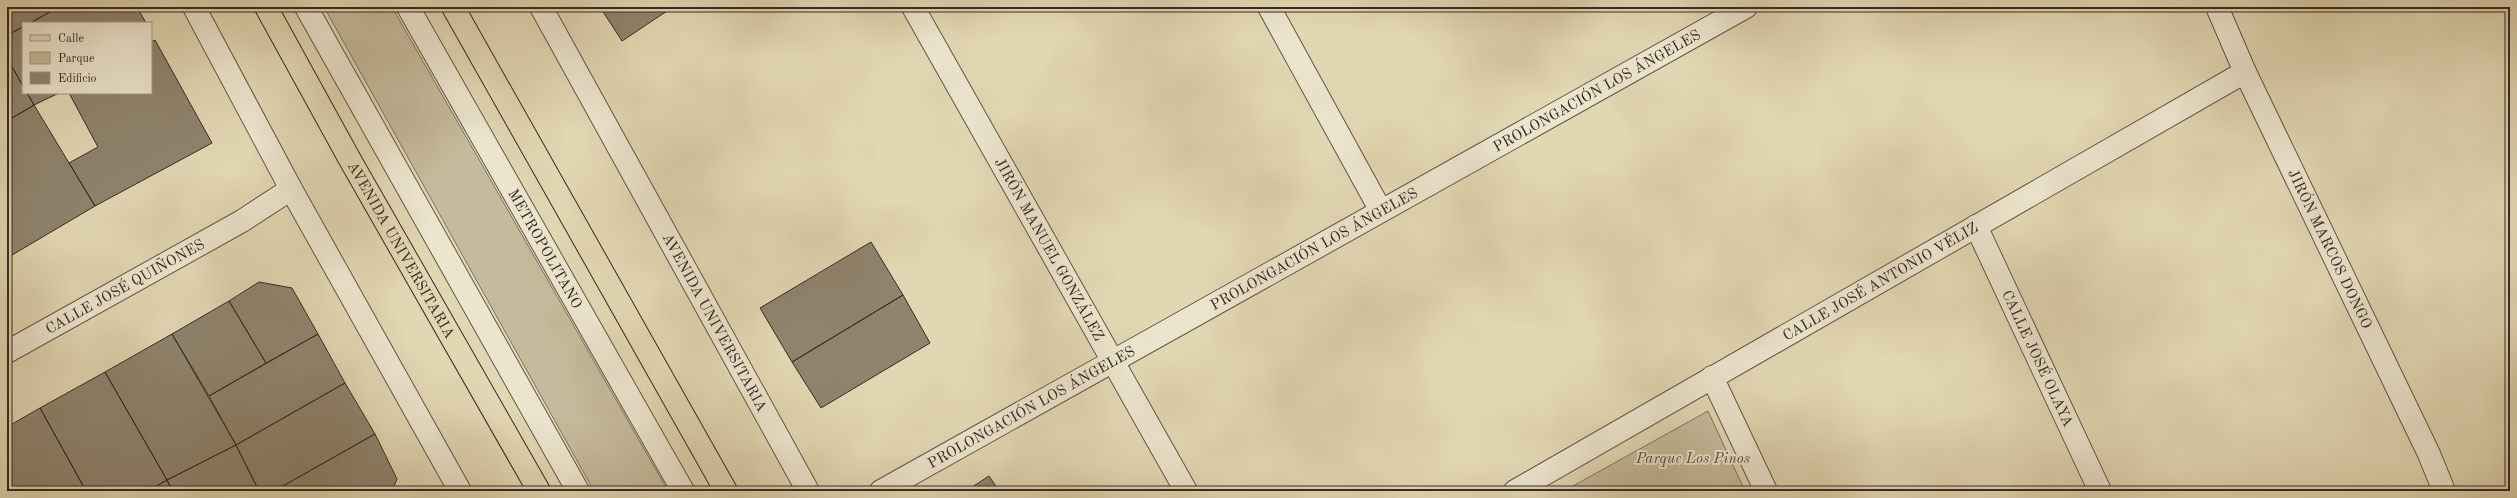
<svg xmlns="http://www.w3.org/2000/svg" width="2517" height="498" font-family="'Old Standard TT',serif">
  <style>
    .green { fill: #c5ba9b; stroke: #7e7260 }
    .building { fill: #8f846e; stroke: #362a24 }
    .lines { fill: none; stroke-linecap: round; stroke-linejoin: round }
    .minor-casing { stroke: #615548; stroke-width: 24 }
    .major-casing { stroke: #362a24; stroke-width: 24 }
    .minor { stroke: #ece5ce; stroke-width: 22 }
    .major { stroke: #e2d7b3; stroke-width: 22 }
    .labels { text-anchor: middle; stroke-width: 4; stroke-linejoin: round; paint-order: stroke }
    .street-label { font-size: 15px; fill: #362a24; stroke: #ece5ce }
    .park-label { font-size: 15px; font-style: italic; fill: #53473c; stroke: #ece5ce }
  </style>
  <rect width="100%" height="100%" fill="#e2d7b3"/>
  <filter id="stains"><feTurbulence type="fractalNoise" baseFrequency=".005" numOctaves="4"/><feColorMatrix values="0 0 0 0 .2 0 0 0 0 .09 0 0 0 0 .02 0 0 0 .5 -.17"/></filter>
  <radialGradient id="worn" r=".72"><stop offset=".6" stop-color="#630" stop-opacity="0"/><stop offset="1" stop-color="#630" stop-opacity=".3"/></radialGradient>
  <!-- green -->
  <path class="green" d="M324,7H392L668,491H594Z
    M1708,411L1745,491H1564Z"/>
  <!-- building -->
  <path class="building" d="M7,7H59L30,23H23V27L7,35Z
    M59,7H137L146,23H30Z
    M600,7H673L622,41Z
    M23,27V86L7,58V35Z
    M155,40L212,143L95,206L69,163L98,147L69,93H151V42Z
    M7,58L23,86V93H27L34,105L7,121Z
    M27,93H59L34,105Z
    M34,105L95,206L7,258V121Z
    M871,242L903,295L792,362L760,308Z
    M259,282L292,288L318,334L266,363L229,301Z
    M903,295L930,343L821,408L792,362Z
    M229,301L266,363L209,396L172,334Z
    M172,334L236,445L167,480L105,372Z
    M318,334L345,383L236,445L209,396Z
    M105,372L167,480L148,491H86L40,408Z
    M345,383L375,434L274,491H259L236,445Z
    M40,408L86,491H7V427Z
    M375,434L397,479L392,491H274Z
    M236,445L259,491H172L167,480Z
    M989,476L999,491H966Z
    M167,480L172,491H148Z"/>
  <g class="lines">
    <defs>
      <g id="minor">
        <path d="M194,7L291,189L460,491"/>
        <path d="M306,7L578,491"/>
        <path id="s1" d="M408,7L683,491"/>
        <path id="s2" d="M541,7L808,491"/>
        <path id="s3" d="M913,7L1186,491"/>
        <path d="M1269,7L1381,211"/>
        <path id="s4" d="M2217,7L2245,72L2429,454L2444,491"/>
        <path id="s5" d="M1976,226L2100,491"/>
        <path id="s6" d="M7,352L242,221L291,189"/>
        <path d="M1712,377L1766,491"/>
        <path id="s7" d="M881,491L1746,7"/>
        <path id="s8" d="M1515,491L2245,72"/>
      </g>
      <g id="major">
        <path id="s9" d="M266,7L349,158L539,491"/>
        <path d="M453,7L726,491"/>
      </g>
    </defs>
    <!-- minor casing -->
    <use href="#minor" class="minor-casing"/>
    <!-- major casing -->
    <use href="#major" class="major-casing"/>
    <!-- minor -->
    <use href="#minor" class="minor"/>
    <!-- major -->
    <use href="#major" class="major"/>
  </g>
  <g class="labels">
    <!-- street labels -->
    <g class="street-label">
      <text dy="5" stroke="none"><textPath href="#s7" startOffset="820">PROLONGACIÓN LOS ÁNGELES</textPath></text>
      <text dy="5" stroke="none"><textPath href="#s1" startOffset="278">METROPOLITANO</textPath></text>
      <text dy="5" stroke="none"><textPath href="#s3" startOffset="278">JIRÓN MANUEL GONZÁLEZ</textPath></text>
      <text dy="5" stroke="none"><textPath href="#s7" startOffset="496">PROLONGACIÓN LOS ÁNGELES</textPath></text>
      <text dy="5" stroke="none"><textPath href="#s4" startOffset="267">JIRÓN MARCOS DONGO</textPath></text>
      <text dy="5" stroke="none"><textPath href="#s9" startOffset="278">AVENIDA UNIVERSITARIA</textPath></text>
      <text dy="5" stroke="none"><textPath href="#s8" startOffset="421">CALLE JOSÉ ANTONIO VÉLIZ</textPath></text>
      <text dy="5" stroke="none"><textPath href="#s6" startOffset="135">CALLE JOSÉ QUIÑONES</textPath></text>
      <text dy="5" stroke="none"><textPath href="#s2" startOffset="360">AVENIDA UNIVERSITARIA</textPath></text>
      <text dy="5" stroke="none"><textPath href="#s5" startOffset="146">CALLE JOSÉ OLAYA</textPath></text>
      <text dy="5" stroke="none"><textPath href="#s7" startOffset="172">PROLONGACIÓN LOS ÁNGELES</textPath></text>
    </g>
    <!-- park labels -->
    <g class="park-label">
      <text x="1693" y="463">Parque Los Pinos</text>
    </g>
  </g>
  <!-- margin -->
  <rect width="2517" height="498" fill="none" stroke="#e2d7b3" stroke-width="24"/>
  <rect x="8" y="8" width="2501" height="482" fill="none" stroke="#362a24" stroke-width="2"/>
  <rect x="12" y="12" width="2493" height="474" fill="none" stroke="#362a24"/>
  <!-- legend -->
  <rect x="22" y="22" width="130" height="72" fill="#ece5ce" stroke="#a39a8a"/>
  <rect x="30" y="35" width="20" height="6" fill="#e2d7b3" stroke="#a39a8a"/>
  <text x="58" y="42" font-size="12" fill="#362a24">Calle</text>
  <rect x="30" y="52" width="20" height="12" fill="#c5ba9b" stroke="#a39a8a"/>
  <text x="58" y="62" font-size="12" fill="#362a24">Parque</text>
  <rect x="30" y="72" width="20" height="12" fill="#8f846e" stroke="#a39a8a"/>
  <text x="58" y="82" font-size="12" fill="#362a24">Edificio</text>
  <rect width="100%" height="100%" filter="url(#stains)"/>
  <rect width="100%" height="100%" fill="url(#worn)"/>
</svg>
